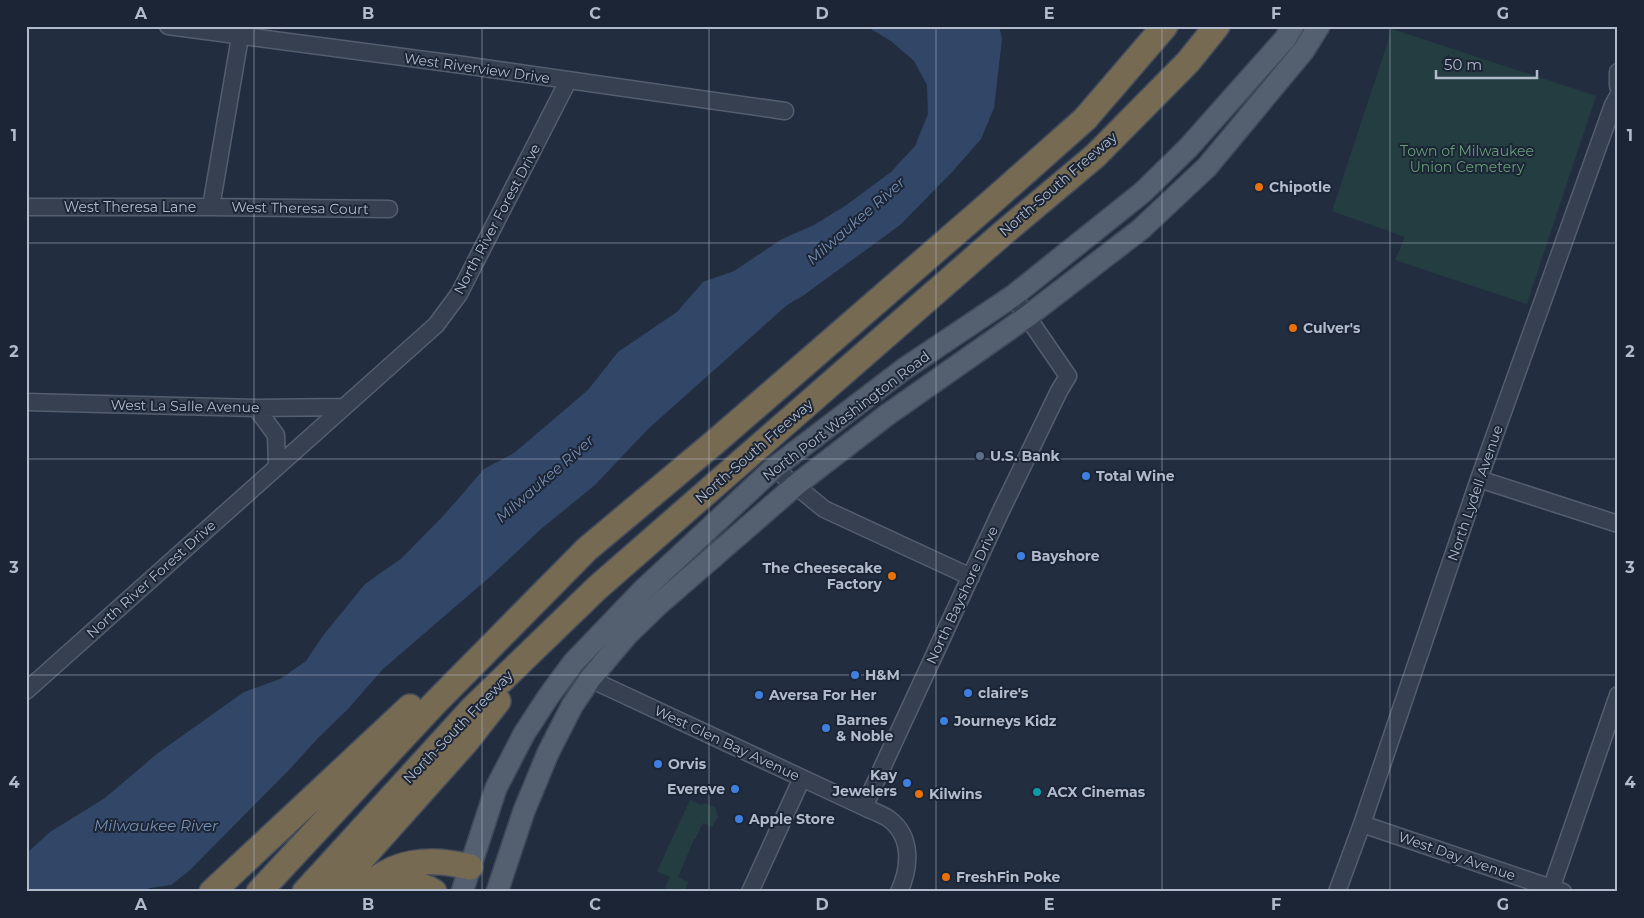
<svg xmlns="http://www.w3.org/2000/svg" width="1644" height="918" font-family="Montserrat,sans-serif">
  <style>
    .green { fill: #243d41 }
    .water { fill: #324667 }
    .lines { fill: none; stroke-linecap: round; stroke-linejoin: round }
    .minor-casing { stroke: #545e6e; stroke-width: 19 }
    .major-casing { stroke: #3f4959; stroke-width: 24 }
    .highway-casing { stroke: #414b5b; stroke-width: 28 }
    .minor { stroke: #364050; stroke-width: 16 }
    .major { stroke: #545f70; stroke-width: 21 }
    .highway { stroke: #776a53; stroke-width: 25 }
    .grid { fill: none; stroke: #b2bbcb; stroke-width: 1; stroke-opacity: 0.55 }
    .food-dot { fill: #e8710a; stroke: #1b2535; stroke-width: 2 }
    .service-dot { fill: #5c6f8a; stroke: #1b2535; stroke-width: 2 }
    .shop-dot { fill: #3f7fe0; stroke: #1b2535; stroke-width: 2 }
    .culture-dot { fill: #0f9aa8; stroke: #1b2535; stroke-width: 2 }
    .labels { text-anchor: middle; stroke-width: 4; stroke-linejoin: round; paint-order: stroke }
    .street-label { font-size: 14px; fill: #b2bbcb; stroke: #1b2535 }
    .park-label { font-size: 14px; fill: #679e76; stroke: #1b2535 }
    .poi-label { font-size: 14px; font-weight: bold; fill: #b2bbcb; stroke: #1b2535; text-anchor: start }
    .water-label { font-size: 15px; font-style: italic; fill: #778fb5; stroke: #1b2535 }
    .neatline { fill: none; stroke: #b2bbcb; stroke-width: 2 }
    .grid-label { font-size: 16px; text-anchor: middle; font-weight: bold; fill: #b2bbcb }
  </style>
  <rect width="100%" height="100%" fill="#222e40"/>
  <!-- green -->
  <path class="green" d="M1392,29L1596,96L1527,304L1395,260L1405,237L1332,211Z
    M690,800L702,805L703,803L715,807L718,817L712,827L703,823L695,839H694L678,877L688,882L685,892H668L665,888L670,877L658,872V869Z"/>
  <!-- water -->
  <path class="water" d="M866,26H999L1002,39L994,108L981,139L953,171L900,225L804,295L787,305L648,429L595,485L541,529L491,576L383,669L347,710L318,738L289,770L189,871L171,885L150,888L142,892H26V854L50,832L105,798L158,753L244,692L280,679L306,661L322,637L365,584L402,558L445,514L484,469L514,453L588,390L618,352L677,312L703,282L734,271L782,239L814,225L845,206L891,172L915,146L928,114L927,85L914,61L891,41Z"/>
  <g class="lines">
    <defs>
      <path id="minor" d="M168,26L456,64L785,111
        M1618,72V86
        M26,207H211L389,209
        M211,207L240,37
        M26,402L256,408L343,407
        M256,408L276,435L277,467
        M774,468L824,509L971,577
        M1479,479L1618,524
        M590,679L864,807
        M26,691L436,325L459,294L568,81
        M1362,824L1563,892
        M750,892L802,778
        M899,892C910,868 913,837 889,819C882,814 872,811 864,807L999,515L1059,391L1068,376L1013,296
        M1337,892L1362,824L1479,479L1613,105L1618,96
        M1550,892L1618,695"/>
      <path id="major" d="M462,892L496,788L524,734L548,697L573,663L642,591L774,468L904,369L1013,296L1143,192L1188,148L1285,39L1293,26
        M497,892L524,811L548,753L572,706L590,679L627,635L659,604L796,485L887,415L1028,316L1141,229L1207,167L1304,50L1319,26"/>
      <path id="highway" d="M212,892L410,707
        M259,892L433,705L587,549L715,442L988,205L1085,119L1165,26
        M305,892L473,708L597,588L1002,234L1095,156L1188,62L1217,26
        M332,892L465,743L498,701
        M362,892C392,859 430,857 470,867
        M390,892C405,885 419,882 434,892"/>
    </defs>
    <!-- minor casing -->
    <use href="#minor" class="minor-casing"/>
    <!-- major casing -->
    <use href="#major" class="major-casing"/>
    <!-- highway casing -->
    <use href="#highway" class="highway-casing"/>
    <!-- minor -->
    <use href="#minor" class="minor"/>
    <!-- major -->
    <use href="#major" class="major"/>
    <!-- highway -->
    <use href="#highway" class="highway"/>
  </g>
  <!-- grid -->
  <path class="grid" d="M254,26V892M482,26V892M709,26V892M936,26V892M1162,26V892M1390,26V892M26,243H1618M26,459H1618M26,675H1618"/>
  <!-- markers -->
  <g class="food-dot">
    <circle cx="1259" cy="187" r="5"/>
    <circle cx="1293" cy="328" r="5"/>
    <circle cx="892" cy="576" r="5"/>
    <circle cx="919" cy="794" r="5"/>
    <circle cx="946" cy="877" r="5"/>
  </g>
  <circle class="service-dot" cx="980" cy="456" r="5"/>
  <g class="shop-dot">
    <circle cx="1086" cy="476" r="5"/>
    <circle cx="1021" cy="556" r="5"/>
    <circle cx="855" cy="675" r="5"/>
    <circle cx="968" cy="693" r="5"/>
    <circle cx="759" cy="695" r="5"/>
    <circle cx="944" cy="721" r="5"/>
    <circle cx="826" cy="728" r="5"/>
    <circle cx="658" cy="764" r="5"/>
    <circle cx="907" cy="783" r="5"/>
    <circle cx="735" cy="789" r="5"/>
    <circle cx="739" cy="819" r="5"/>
  </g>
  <circle class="culture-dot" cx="1037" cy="792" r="5"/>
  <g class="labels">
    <!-- street labels -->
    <g class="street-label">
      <text transform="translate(477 68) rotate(8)" y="5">West Riverview Drive</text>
      <text transform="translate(1058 184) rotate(-41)" y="5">North-South Freeway</text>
      <text x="130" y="212">West Theresa Lane</text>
      <text transform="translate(300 208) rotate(1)" y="5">West Theresa Court</text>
      <text transform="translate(497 219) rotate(-62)" y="5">North River Forest Drive</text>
      <text transform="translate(185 406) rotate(1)" y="5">West La Salle Avenue</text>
      <text transform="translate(846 416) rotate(-37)" y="5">North Port Washington Road</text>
      <text transform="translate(754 451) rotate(-41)" y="5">North-South Freeway</text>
      <text transform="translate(1475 493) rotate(-71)" y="5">North Lydell Avenue</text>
      <text transform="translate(151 579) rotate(-42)" y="5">North River Forest Drive</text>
      <text transform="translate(962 595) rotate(-65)" y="5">North Bayshore Drive</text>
      <text transform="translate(458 727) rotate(-46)" y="5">North-South Freeway</text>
      <text transform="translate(727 743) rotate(25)" y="5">West Glen Bay Avenue</text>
      <text transform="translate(1457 856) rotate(19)" y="5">West Day Avenue</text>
    </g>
    <!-- park labels -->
    <g class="park-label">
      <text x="1467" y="156">Town of Milwaukee<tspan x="1467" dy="16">Union Cemetery</tspan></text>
    </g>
    <!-- poi labels -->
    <g class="poi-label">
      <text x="1269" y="192">Chipotle</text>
      <text x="1303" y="333">Culver's</text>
      <text x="990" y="461">U.S. Bank</text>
      <text x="1096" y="481">Total Wine</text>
      <text x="1031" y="561">Bayshore</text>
      <text x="882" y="573" text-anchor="end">The Cheesecake<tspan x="882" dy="16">Factory</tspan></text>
      <text x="865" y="680">H&amp;M</text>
      <text x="978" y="698">claire's</text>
      <text x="769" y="700">Aversa For Her</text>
      <text x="836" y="725">Barnes<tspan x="836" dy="16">&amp; Noble</tspan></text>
      <text x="954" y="726">Journeys Kidz</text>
      <text x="668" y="769">Orvis</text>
      <text x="897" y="780" text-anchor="end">Kay<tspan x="897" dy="16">Jewelers</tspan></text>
      <text x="725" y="794" text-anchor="end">Evereve</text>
      <text x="1047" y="797">ACX Cinemas</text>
      <text x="929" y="799">Kilwins</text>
      <text x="749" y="824">Apple Store</text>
      <text x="956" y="882">FreshFin Poke</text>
    </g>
    <!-- water labels -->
    <g class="water-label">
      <text transform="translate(856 221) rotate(-41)" y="5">Milwaukee River</text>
      <text transform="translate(545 479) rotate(-41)" y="5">Milwaukee River</text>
      <text x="156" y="831">Milwaukee River</text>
    </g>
  </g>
  <!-- border -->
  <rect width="1644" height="918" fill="none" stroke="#1b2535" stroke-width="55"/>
  <!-- scale -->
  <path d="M1436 70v8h101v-8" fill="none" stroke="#b2bbcb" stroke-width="2.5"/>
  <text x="1444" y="70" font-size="15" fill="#b2bbcb" stroke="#1b2535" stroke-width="4" paint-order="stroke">50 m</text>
  <rect x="28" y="28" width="1588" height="862" class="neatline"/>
  <g class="grid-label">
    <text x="141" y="19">A</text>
    <text x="368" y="19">B</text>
    <text x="595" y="19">C</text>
    <text x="822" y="19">D</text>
    <text x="1049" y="19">E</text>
    <text x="1276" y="19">F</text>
    <text x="1503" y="19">G</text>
    <text x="14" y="141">1</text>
    <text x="1630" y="141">1</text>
    <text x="14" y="357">2</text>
    <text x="1630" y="357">2</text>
    <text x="14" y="573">3</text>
    <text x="1630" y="573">3</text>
    <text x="14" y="788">4</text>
    <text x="1630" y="788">4</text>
    <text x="141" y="910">A</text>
    <text x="368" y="910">B</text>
    <text x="595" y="910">C</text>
    <text x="822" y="910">D</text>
    <text x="1049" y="910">E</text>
    <text x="1276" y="910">F</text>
    <text x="1503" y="910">G</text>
  </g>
</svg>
